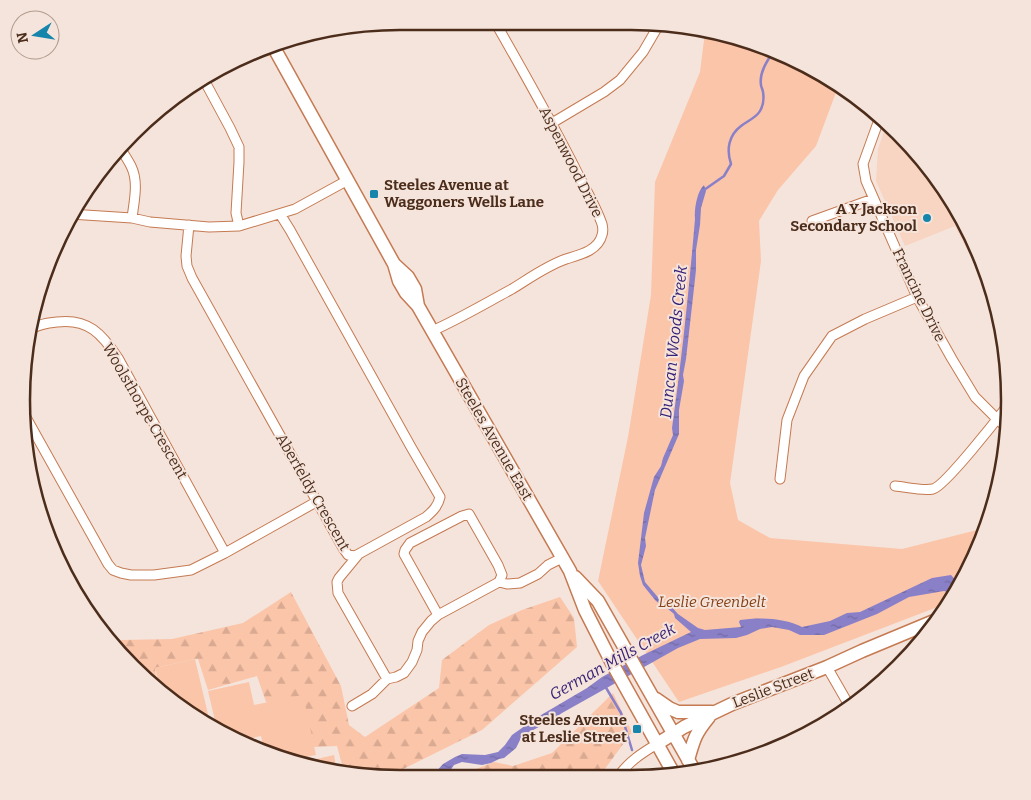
<svg xmlns="http://www.w3.org/2000/svg" width="1031" height="800" font-family="Bitter,serif">
  <style>
    .built { fill: #f8d4c2 }
    .forest { fill: url(#forest-firs) }
    .park { fill: #fbc5a9 }
    .water { fill: url(#water-ripples) }
    .lines { fill: none; stroke-linecap: round; stroke-linejoin: round }
    .stream { stroke: #8980c8; stroke-width: 2.5 }
    .minor-casing { stroke: #c57a52; stroke-width: 11 }
    .secondary-casing { stroke: #c57a52; stroke-width: 15 }
    .minor { stroke: #fff; stroke-width: 9 }
    .secondary { stroke: #fff; stroke-width: 12 }
    .poi-dot { fill: #1685ac; stroke: #f5e4db; stroke-width: 2 }
    .labels { text-anchor: middle; stroke-width: 4; stroke-linejoin: round; paint-order: stroke }
    .street-label { font-size: 15px; fill: #4c2d1b; stroke: #f5e4db }
    .poi-label { font-size: 15px; font-weight: bold; fill: #4c2d1b; stroke: #f5e4db; text-anchor: end }
    .park-label { font-size: 15px; font-style: italic; fill: #864116; stroke: #f5e4db }
    .water-label { font-size: 16px; font-style: italic; fill: #372176; stroke: #f5e4db }
    .rim { fill: none; stroke: #4c2d1b; stroke-width: 2.5 }
  </style>
  <defs>
    <pattern id="forest-firs" width="22" height="20" patternUnits="userSpaceOnUse" patternTransform="scale(1.25)"><rect width="22" height="20" fill="#fbc5a9"/><path d="M5 1l3.5 6h-7zM16 11l3.5 6h-7z" fill="#d9aa91"/></pattern>
    <pattern id="water-ripples" width="26" height="14" patternUnits="userSpaceOnUse" patternTransform="scale(1.25)"><rect width="26" height="14" fill="#8980c8"/><path d="M2 4q2-2 4 0t4 0M15 11q2-2 4 0t4 0" fill="none" stroke="#7269a2"/></pattern>
  </defs>
  <rect width="100%" height="100%" fill="#f5e4db"/>
  <!-- built -->
  <path class="built" d="M887,123L916,150L959,210L990,278L996,305L955,226L905,246L876,181L878,149Z"/>
  <!-- forest -->
  <path class="forest" d="M291,592L341,686L349,725L365,737L439,688L442,660L489,625L522,610L560,597L574,618L577,647L482,730L395,773L344,772L337,746L314,747L309,727L266,702L257,676L208,690L198,659H195L155,668L157,687L115,650L110,642L122,640L172,639L243,623Z
    M613,693L632,732L599,777L463,774L494,762L513,766L552,753Z"/>
  <!-- park -->
  <path class="park" d="M705,32L752,41L838,87L816,146L778,190L759,221L761,261L730,483L738,520L770,538L902,549L985,528L971,567L948,603L781,667L679,702L598,581L628,437L651,295L655,182L700,72Z
    M195,659L211,727L189,715L160,689L155,668Z
    M249,682L254,705L303,695L316,755L290,760L265,753L261,736L239,741L217,729L208,691Z
    M334,755L337,772H326L299,763Z"/>
  <!-- water -->
  <path class="water" d="M704,185L706,191L701,208L700,225L696,250V270L692,306L686,359L683,375L684,381L679,410V434L655,490L645,538L646,546L641,565L645,582L662,602L668,603L678,614L698,628L705,630L741,627L739,622L740,620C759,617 785,618 802,627L830,621L847,613L860,612L932,578L951,575L960,585L954,594L944,591L909,597L877,614L824,635H800L789,630L772,627L760,629L747,635L736,638L700,639L678,648L562,713L550,721L522,736L516,748L504,758L499,759L491,763L482,765L462,762L454,765L448,774H434L443,764L455,757L462,754L485,755L498,752L505,745L512,735L536,718L587,688L602,677L643,655L691,632L675,618L674,614L667,608H664L655,600L643,585L640,576L638,563L644,513L654,477L661,466L663,458L673,435L672,428C682,358 689,289 695,219C694,210 697,191 704,185Z"/>
  <g class="lines">
    <!-- stream -->
    <path class="stream" d="M704,190L724,176L731,164C726,149 729,135 741,126C747,121 756,118 760,111C763,106 764,98 763,92C763,90 761,87 761,85C759,73 767,61 773,52
      M605,686L621,713L632,750"/>
    <defs>
      <path id="minor" d="M203,78L230,128L239,147V162L236,213L239,226
        M880,117L863,164L866,181L917,297L952,359L975,397L997,419L1008,429
        M552,123L604,92L620,80L643,52L660,23
        M120,148C124,154 128,160 131,166C139,182 134,201 132,218
        M70,214L132,218L150,222L209,227L239,226L295,209L348,180
        M812,221L873,199
        M189,225L186,256L187,266L192,278L343,548L348,555L355,556L426,517C433,511 438,506 440,497L411,447L290,230L280,214
        M31,329C39,324 48,323 57,322C88,318 102,334 118,358L225,553
        M432,331C459,319 486,303 512,289C530,278 546,266 566,259C579,255 598,251 602,235C603,232 603,228 602,224C595,204 583,185 574,166C549,117 522,69 495,22
        M23,412L108,564L113,570L121,573L131,575H154L191,570L225,553L316,502
        M780,479L787,420L804,376L832,336L865,319L917,297
        M895,486C907,487 921,491 933,489C945,486 998,418 1008,405
        M358,555L339,578L337,582L338,593L387,679
        M438,615L404,554L405,550L410,543L462,516L469,514L498,565L502,575L499,582
        M827,667L850,707
        M352,706L372,694L387,679L396,677L404,673L412,662L417,650L418,641L422,632L431,621L438,615L499,582L507,584L520,583L538,574L548,565L562,558
        M618,777C628,762 642,753 657,744"/>
      <path id="secondary" d="M273,46L394,264L399,281L406,293L418,306L570,571L585,610L612,663L674,774
        M394,264L408,277L415,289L418,306
        M575,577L598,601L694,770
        M656,699L669,708L678,712H712
        M657,744L684,727L732,704L827,667L862,651L939,619
        M688,760C694,739 695,734 709,717"/>
    </defs>
    <!-- minor casing -->
    <use href="#minor" class="minor-casing"/>
    <!-- secondary casing -->
    <use href="#secondary" class="secondary-casing"/>
    <!-- minor -->
    <use href="#minor" class="minor"/>
    <!-- secondary -->
    <use href="#secondary" class="secondary"/>
  </g>
  <!-- markers -->
  <g class="poi-dot">
    <rect x="369" y="189" width="10" height="10" rx="2.5"/>
    <circle cx="927" cy="218" r="5"/>
    <rect x="632" y="724" width="10" height="10" rx="2.5"/>
  </g>
  <g class="labels">
    <!-- street labels -->
    <g class="street-label">
      <text transform="translate(571 162) rotate(63)" y="5">Aspenwood Drive</text>
      <text transform="translate(919 295) rotate(64)" y="5">Francine Drive</text>
      <text transform="translate(145 411) rotate(60)" y="5">Woolsthorpe Crescent</text>
      <text transform="translate(494 439) rotate(60)" y="5">Steeles Avenue East</text>
      <text transform="translate(313 492) rotate(60)" y="5">Aberfeldy Crescent</text>
      <text transform="translate(773 688) rotate(-21)" y="5">Leslie Street</text>
    </g>
    <!-- poi labels -->
    <g class="poi-label">
      <text x="384" y="190" text-anchor="start">Steeles Avenue at<tspan x="384" dy="17">Waggoners Wells Lane</tspan></text>
      <text x="917" y="214">A Y Jackson<tspan x="917" dy="17">Secondary School</tspan></text>
      <text x="627" y="725">Steeles Avenue<tspan x="627" dy="17">at Leslie Street</tspan></text>
    </g>
    <!-- park labels -->
    <g class="park-label">
      <text x="712" y="607">Leslie Greenbelt</text>
    </g>
    <!-- water labels -->
    <g class="water-label">
      <text transform="translate(673 342) rotate(-84)" y="6">Duncan Woods Creek</text>
      <text transform="translate(612 661) rotate(-29)" y="6">German Mills Creek</text>
    </g>
  </g>
  <!-- crop -->
  <path d="M0 0H1031V800H0ZM400 30H631A370 370 0 0 1 1001 400V400A370 370 0 0 1 631 770H400A370 370 0 0 1 30 400V400A370 370 0 0 1 400 30Z" fill="#f5e4db" fill-rule="evenodd"/>
  <path class="rim" d="M400 30H631A370 370 0 0 1 1001 400V400A370 370 0 0 1 631 770H400A370 370 0 0 1 30 400V400A370 370 0 0 1 400 30Z"/>
  <!-- north arrow -->
  <g transform="translate(35 35) rotate(258)"><circle r="24" fill="#f5e4db" stroke="#b19b8e"/>
  <path d="M0-4L9 19L0 12L-9 19Z" fill="#1685ac"/>
  <text y="-8" font-size="14" font-weight="bold" text-anchor="middle" fill="#4c2d1b">N</text>
  </g>
</svg>
